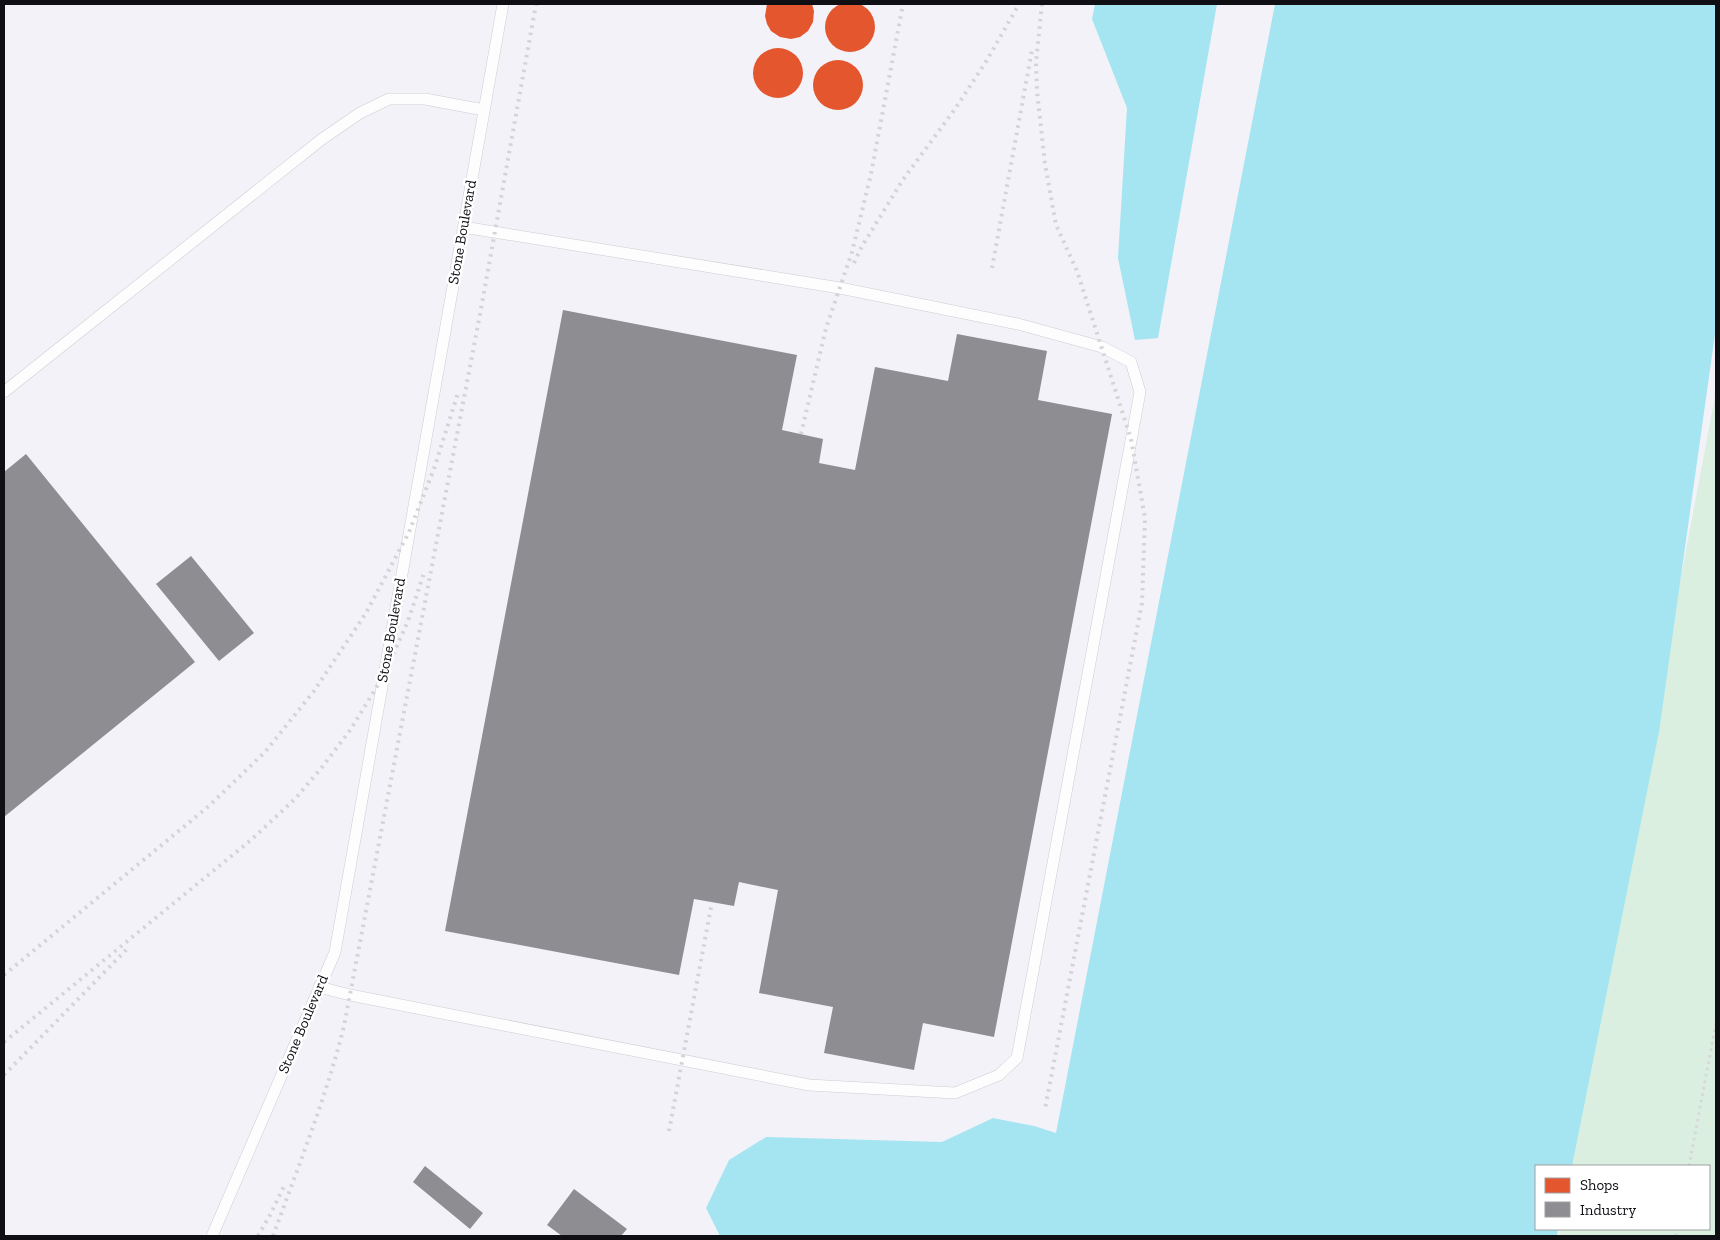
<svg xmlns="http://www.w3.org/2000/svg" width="1720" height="1240" font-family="'Zilla Slab',serif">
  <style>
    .green { fill: #daefe0 }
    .water { fill: #a5e5f2 }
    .shops { fill: #e4572e }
    .industry { fill: #8d8d92 }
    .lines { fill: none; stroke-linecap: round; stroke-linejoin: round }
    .lane-casing { stroke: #cdccd2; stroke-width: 12 }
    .path { stroke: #d7d7d9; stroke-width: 3; stroke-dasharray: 2.5 4; stroke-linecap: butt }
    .lane { stroke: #fdfdfe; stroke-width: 11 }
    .rail { stroke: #d4d3d6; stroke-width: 4; stroke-dasharray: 2.5 5; stroke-linecap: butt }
    .labels { text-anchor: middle; stroke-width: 5; stroke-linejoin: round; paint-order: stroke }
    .street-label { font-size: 15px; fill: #100f14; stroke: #fff }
  </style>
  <rect width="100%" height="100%" fill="#f2f2f8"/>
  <!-- green -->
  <path class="green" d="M1716,391V1236H1559L1560,1229H1709V1166H1570Z"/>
  <!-- water -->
  <path class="water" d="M1095,4H1217L1158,338L1135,340L1118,258L1127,108L1092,19Z
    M1275,4H1716V327L1659,732L1572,1166H1536V1229H1558L1557,1236H720L706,1208L729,1160L766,1137L942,1142L993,1118L1034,1126L1056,1133Z"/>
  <!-- shops -->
  <path class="shops" d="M825 27a25 25 0 1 1 50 0a25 25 0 1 1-50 0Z
    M767,4H812L814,11L813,22L808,31L800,37L791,39L780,37L771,31L767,24L765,16Z
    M753 73a25 25 0 1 1 50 0a25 25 0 1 1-50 0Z
    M813 85a25 25 0 1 1 50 0a25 25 0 1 1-50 0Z"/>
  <!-- industry -->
  <path class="industry" d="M563,310L797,355L782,430L823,439L819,463L855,470L875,367L948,381L957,334L1047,351L1038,400L1112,414L994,1037L923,1023L914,1070L824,1053L833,1007L759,993L778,890L739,882L734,906L694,899L679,975L445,931Z
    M26,454L195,662L4,817V472Z
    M191,556L254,633L219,661L156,584Z
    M425,1166L483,1213L470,1229L413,1182Z
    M574,1189L627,1229L621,1236H562L547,1225Z"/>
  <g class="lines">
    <defs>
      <path id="lane" d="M4,392L322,139L360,113L389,99H425L484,110
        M319,987L350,995L809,1085L955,1093L999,1075L1017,1058L1140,392L1131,362L1102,347L1018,324L840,288L463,227
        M212,1236L335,952L503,4"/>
    </defs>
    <!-- lane casing -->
    <use href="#lane" class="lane-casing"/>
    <!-- path -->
    <path class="path" d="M1689,1166L1716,1023
      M1676,1236L1677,1229"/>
    <!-- lane -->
    <use href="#lane" class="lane"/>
    <!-- rail -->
    <path class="rail" d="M1042,4L1036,62L1037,91L1045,164L1056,225L1077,271L1131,439L1145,518L1142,603L1045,1109
      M854,263L861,248L902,181L955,109L987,60L1019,4
      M992,268L1032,50
      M801,434L826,328L852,252L871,174L903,4
      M4,975L209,806L265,752L314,691L366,613L409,532L434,469L458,393
      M4,1042L251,840L295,799L323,766L351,729L384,675L408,621L424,573
      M4,1075L128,948
      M669,1131L712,902
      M258,1236L270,1215L285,1184
      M273,1236C298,1167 326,1098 344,1026L481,309L536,4"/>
  </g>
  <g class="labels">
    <!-- street labels -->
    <g class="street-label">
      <text transform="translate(462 232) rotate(-80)" y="5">Stone Boulevard</text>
      <text transform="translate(391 630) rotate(-80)" y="5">Stone Boulevard</text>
      <text transform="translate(303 1024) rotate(-67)" y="5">Stone Boulevard</text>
    </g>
  </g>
  <!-- border -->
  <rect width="1720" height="1240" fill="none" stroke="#100f14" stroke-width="10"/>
  <!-- legend -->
  <rect x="1535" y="1165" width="175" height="65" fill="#ffffff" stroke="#9f9fa1"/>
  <rect x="1545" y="1178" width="25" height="15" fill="#e4572e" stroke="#9f9fa1"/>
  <text x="1580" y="1190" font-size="15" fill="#100f14">Shops</text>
  <rect x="1545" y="1202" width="25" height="15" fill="#8d8d92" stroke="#9f9fa1"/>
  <text x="1580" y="1215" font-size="15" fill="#100f14">Industry</text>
</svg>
